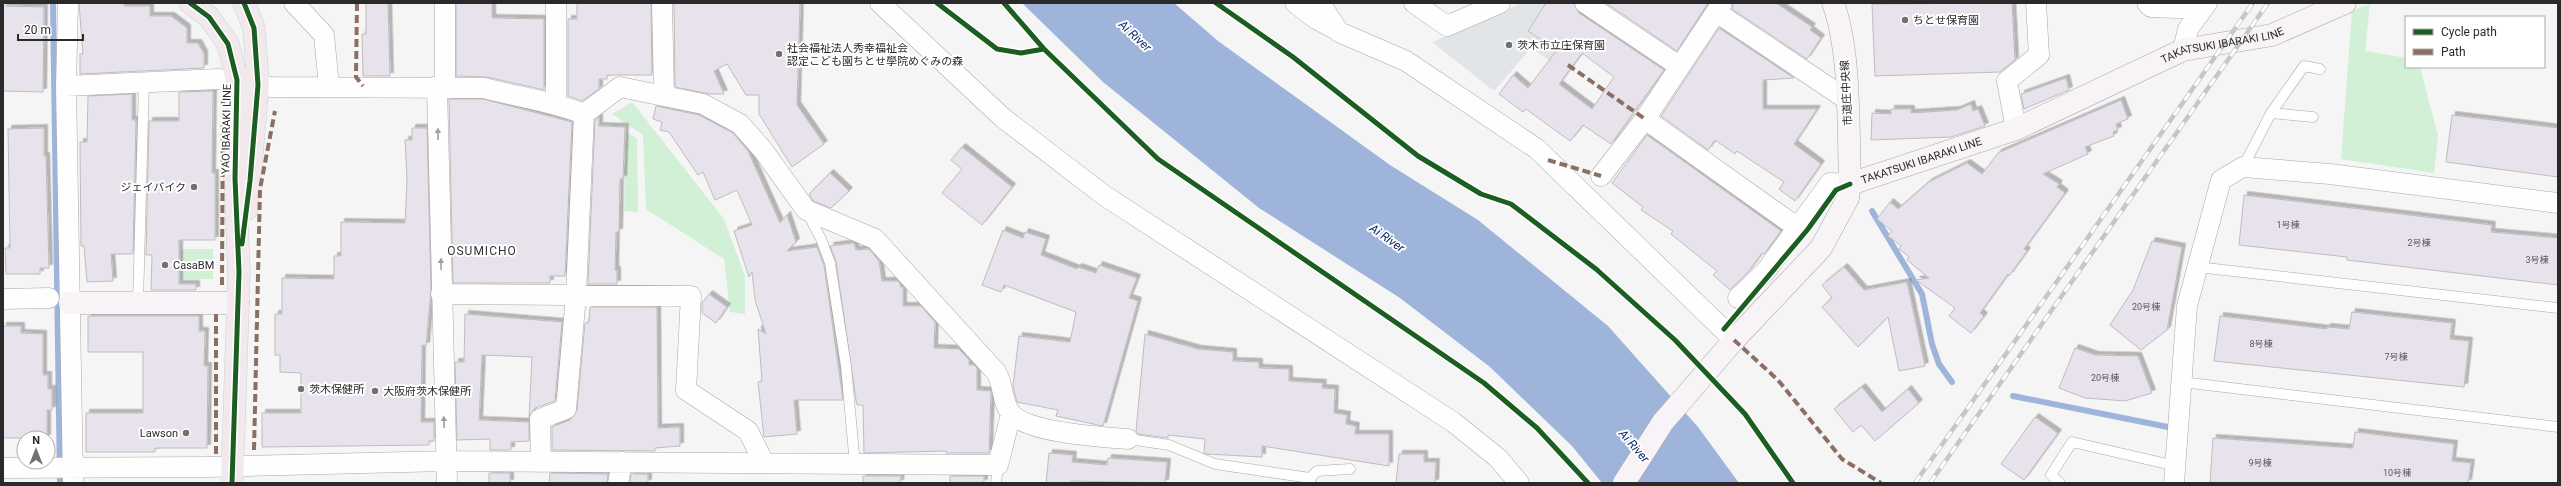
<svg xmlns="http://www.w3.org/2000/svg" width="2561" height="486" font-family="Roboto,'Noto Sans JP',sans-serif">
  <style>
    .built { fill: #e1e5e8 }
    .green { fill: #d1f0d6 }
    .water { fill: #9fb4db }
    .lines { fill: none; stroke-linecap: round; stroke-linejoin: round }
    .stream { stroke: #9fb4db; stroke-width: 6 }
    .building { fill: #e7e2ec; stroke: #bdbdbe; fill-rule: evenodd; filter: url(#shadow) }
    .lane-casing { stroke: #a8a8a9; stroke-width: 11 }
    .street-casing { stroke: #a8a8a9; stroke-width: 21 }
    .secondary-casing { stroke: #a8a8a9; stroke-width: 23 }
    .primary-casing { stroke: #d0d0d1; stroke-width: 23 }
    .lane { stroke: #fefefe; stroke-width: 10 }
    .street { stroke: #fefefe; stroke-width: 20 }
    .secondary { stroke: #f8f3f6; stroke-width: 22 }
    .primary { stroke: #f2e9ed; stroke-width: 22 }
    .rail-casing { stroke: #c6c6c7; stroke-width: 4.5 }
    .rail { stroke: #fff; stroke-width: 3; stroke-dasharray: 9; stroke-linecap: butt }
    .quiet { stroke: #8d6e63; stroke-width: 4; stroke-dasharray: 8 4; stroke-linecap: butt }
    .cycleway-casing { stroke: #fff; stroke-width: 8 }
    .cycleway { stroke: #1b5e20; stroke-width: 5 }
    .oneway { fill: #9f9f9f }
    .poi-dot { fill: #717172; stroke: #fff; stroke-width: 1.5 }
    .labels { text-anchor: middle; stroke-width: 4; stroke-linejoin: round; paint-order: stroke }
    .number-label { font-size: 9px; fill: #5a595c }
    .poi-label { font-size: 11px; fill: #2a2a2b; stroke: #fff; text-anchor: start }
    .street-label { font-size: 11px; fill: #2a2a2b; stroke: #fff }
    .water-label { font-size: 12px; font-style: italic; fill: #0c2a6c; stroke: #fff }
    .neighbourhood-label { font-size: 12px; letter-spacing: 1px; fill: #343536; stroke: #fff }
  </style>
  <defs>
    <filter id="shadow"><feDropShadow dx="3.5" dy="-3.5" stdDeviation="0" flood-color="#0004"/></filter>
  </defs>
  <rect width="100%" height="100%" fill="#f5f5f5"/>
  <!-- built -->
  <path class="built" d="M1522,3H1578L1601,17L1563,70L1531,48L1494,91L1432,42Z"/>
  <!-- green -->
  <path class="green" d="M2370,4L2365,51L2406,58V67H2420L2438,136L2434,173L2341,159L2352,11Z
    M632,102L724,219L745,276V314L730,312L724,259L646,209L643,135L612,114Z
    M627,132L637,139L638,212L624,211Z
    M181,249H213V279H181Z"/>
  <!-- water -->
  <path class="water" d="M1022,3H1174L1218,41L1390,165L1478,220L1608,326L1698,427L1739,483H1602L1572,446L1490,367L1400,298L1259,208L1103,82Z"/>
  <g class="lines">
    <!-- stream -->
    <path class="stream" d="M53,3L60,483
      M1872,211L1922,294L1932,344L1939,364L1952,382
      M2013,396L2168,427"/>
  </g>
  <!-- building -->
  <path class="building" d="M79,3H124V6H150V16H171L187,28V43H198L204,54V68L80,74V54H83Z
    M366,3H388L390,76H363L362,34H366Z
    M456,3H492V18L544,19V90L487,77L456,76Z
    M577,3H651L652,75H607V79H599V89L582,101L568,96V19H577Z
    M674,3H800L797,105L824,144L792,167L759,114V95H746L727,64L714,71L724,94H709L675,87Z
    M1546,3H1574L1579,13L1664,70L1611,144L1583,125L1570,141L1526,109L1523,112L1499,94L1513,75L1528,88L1557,50L1528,31ZM1582,53L1614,77L1592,109L1559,84Z
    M1606,3H1708L1677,51Z
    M1733,3H1776L1812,27L1810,30L1821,38L1807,59L1732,9Z
    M2012,3L2015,60L2000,72L1875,76L1872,4Z
    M3,6L44,7L43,92L3,91Z
    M1719,28L1794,78L1763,80V109H1817L1794,144L1821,164L1795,201L1779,189L1784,182L1737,151L1735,154L1715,140L1708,150L1661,116Z
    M2066,78L2069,90L2024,109L2021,94Z
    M213,91L212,173H215V240H179V284H196V290H151L152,255H146L149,121H179V92Z
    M132,94V120H136L133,254H111L113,281L87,282L84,246H81L80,142H87L88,96Z
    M449,99H483L572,122L565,276H550V283H453Z
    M2121,100L2128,119L2116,124L2118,130L2113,132L2114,136L2085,147L2088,154L2043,174L2059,184L2057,187L2065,193L2024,249L2027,251L2009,276L2008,274L1980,313L1984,316L1971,333L1949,316L1955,308L1916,280L1929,278L1907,260L1909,257L1899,249L1901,246L1888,236L1892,231L1877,219L1890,202L1898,209L1929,182L1967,163L1982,174L1998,153Z
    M1971,104L1973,111L1978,109L1985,126L1951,137L1871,140L1872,113L1891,114V109H1911V113L1957,110Z
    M656,106L699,115L733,133L748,151L780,223L787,215L796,242L787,251L817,247L824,265L843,400H794L797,434L764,437L758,382L762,381L758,329L766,334L755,300L752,272L749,277L734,231L752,225L737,190L715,200L703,172L698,175L669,132L660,130L662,122L653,119Z
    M2452,115L2558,128V177L2446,162Z
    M599,117V126L625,127L623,179H620L619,232H616L615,270H617V284H588L595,120Z
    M44,128V156H46L49,268H40V274H6L5,248H10L8,129Z
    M412,128H427L431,290L426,346L422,345L421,422H434V441H429V445L262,447V413H301V373L280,372V355H275V314H282V278L334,279V256H341V222L405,223L407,179L405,140H412Z
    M1647,135L1781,231L1764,254L1762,253L1748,272L1730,290L1713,275L1717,271L1671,234L1673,231L1641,210L1643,207L1612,183Z
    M962,147L1012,187L982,225L942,193L962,169L951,160Z
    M830,173L849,191L831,208L813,201L809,194Z
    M2244,195L2492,225L2491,232L2558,238V285L2347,260V257L2239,245Z
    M1003,230L1023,238L1025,232L1046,239L1041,255L1077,269L1078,267L1096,273L1099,265L1137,278L1129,298L1138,301L1103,426L1056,416L1058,410L1017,402L1013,386L1019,336L1070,342L1076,312L1004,285L1001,292L982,285Z
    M2152,241L2182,247L2167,330L2141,350L2110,325L2133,290Z
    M854,243L856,250L869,249L879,261L882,281H898L900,284V287H903V306H921L935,322L934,348L959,349L969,360V365H974L977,368V390L991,391L989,453H946V451L864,453L863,405H857L856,400L836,262L830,246Z
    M1844,267L1864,290L1907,282L1925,366L1899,371L1888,317L1858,347L1822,307L1832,298L1822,285Z
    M709,294L727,307L716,323L702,313V303Z
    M590,307H657L658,428L680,427V446L655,448V451L552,450V427L570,420L577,410L585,323L589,322Z
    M2352,312L2452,323L2450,339L2469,341L2464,387L2214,361L2220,316L2327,329V327L2349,329Z
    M465,314L562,322L555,401L535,408L529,417L532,357L482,355L479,420L529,422V441L511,442V450H490V439L457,440L455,362H464Z
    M88,316H199V331H205L204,366H208L207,448H155V452H86V413H143V352H88Z
    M3,326H21V333L43,334V375H48V389H52V410H47V438H3Z
    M1145,334L1198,349L1233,352V361L1259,362V368L1289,369V381L1323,383L1322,388L1335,389L1334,413L1347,415L1346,424L1356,426L1355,434H1389V466L1262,446V457L1207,454L1204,453L1205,439L1168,435V438L1138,434L1136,431Z
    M2075,348L2095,355L2138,356L2152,393L2125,401L2085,398L2059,388Z
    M1862,387L1882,412L1908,389L1919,403L1875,441L1861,425L1853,432L1834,409Z
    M2035,417L2058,433L2024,480L2001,464Z
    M2355,432L2454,444L2452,461L2471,463L2468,483H2210L2213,438L2353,448Z
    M1049,453L1073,455L1072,462L1107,465L1108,458L1167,462L1165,483L1071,481V483H1046Z
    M1399,454H1424V462H1436L1435,483H1396Z
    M489,473H510V483H489Z
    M550,473L608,474L607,483H549Z
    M631,474H648V483H630Z
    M863,476H901L900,483H863Z
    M950,476H984V483H950Z"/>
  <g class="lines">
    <defs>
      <path id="lane" d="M2271,113L2313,117
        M2243,167L2271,113L2304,66L2320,69
        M807,212L821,239L830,263L846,366L855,465
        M2197,267L2558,308
        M138,303L144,82
        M2182,382L2558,427
        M1128,439L1169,445L1215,464L1310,478V483
        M1310,478L1317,471L1350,469
        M996,483L998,465
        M2060,483L2051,475L2072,442L2176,466"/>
      <path id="street" d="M68,3L66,86L73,483
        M294,3L324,35L329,86
        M445,3V86
        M556,3V103
        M662,3L664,96
        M880,3L1003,118L1105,196L1453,422L1498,458L1519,483
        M1295,3L1316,19L1335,29
        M1320,3L1339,32L1406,61L1537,149L1734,340
        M1414,3L1447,26L1500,3
        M1585,3L1679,66
        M2147,3L2151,7L2203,9
        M1716,12L1846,99
        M2183,50L2188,29L2207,3
        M66,86L218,79L272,87L484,88C518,97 551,101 584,114L620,87L703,104L740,124L763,150L806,210L875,239L996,372C1004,384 1001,400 1010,412C1025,433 1102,437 1128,439
        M437,86L447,483
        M1645,119L1798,228
        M2016,129L2007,81L2039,55L2036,3
        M1601,176L1645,119L1722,3
        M441,294L691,296L686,390L748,431L764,463
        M1738,298L1766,271L1830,183L1850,184
        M3,299L49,298
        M541,462L540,419L566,409L576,295L584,114
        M3,468L208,467L447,461L998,465L1011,414
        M618,483L622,462
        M2174,483L2187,306L2221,180L2243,167L2330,174L2558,203"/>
      <g id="secondary">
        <path id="s1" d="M1850,184L2016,129L2183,50L2272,35L2345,3"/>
        <path d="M70,303H238"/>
        <path d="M1624,483L1663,422L1734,340L1821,248L1848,198L1850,184C1848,131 1851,51 1833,3"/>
      </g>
      <path id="primary" d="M190,3L209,17L228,44L237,80L235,178L239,272L232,483
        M244,3L254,28L258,85L247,209"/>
    </defs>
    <!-- lane casing -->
    <use href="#lane" class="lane-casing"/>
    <!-- street casing -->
    <use href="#street" class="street-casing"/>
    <!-- secondary casing -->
    <use href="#secondary" class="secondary-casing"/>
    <!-- primary casing -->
    <use href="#primary" class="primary-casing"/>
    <!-- lane -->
    <use href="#lane" class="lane"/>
    <!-- street -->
    <use href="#street" class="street"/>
    <!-- secondary -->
    <use href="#secondary" class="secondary"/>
    <!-- primary -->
    <use href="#primary" class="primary"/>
    <defs>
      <path id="rail" d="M1915,483L2253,3
        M1930,483L2268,3"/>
    </defs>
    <!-- rail casing -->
    <use href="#rail" class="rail-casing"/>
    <!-- rail -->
    <use href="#rail" class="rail"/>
    <!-- quiet -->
    <path class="quiet" d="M357,3L356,77L363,86
      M1568,65L1645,119
      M1548,160L1601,176
      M222,285L223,91
      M1734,340L1778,380L1842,459L1881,483
      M254,450L260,189L275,111
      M216,454V311"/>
    <defs>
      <path id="cycleway" d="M190,3L209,17L228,44L237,80L235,178L239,272L232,483
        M937,3L997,49L1021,53L1044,49
        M1004,3L1044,49L1158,159L1484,383L1537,428L1588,483
        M1216,3L1293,57L1418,156L1481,194L1511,204L1596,269L1675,340L1745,414L1793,483
        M242,244L250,181L258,85L254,28L244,3
        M1724,329L1808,229L1836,190L1850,184"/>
    </defs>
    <!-- cycleway casing -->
    <use href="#cycleway" class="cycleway-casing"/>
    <!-- cycleway -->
    <use href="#cycleway" class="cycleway"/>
  </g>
  <!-- one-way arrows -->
  <defs><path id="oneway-solid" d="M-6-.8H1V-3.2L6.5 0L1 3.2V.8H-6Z"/></defs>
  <g class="oneway">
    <use href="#oneway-solid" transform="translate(438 134) rotate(-91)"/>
    <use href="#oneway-solid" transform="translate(441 264) rotate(-91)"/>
    <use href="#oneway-solid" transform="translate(444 422) rotate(-92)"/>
  </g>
  <!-- markers -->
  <g class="poi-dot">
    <circle cx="1905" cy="20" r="4"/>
    <circle cx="1509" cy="45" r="4"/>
    <circle cx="779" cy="54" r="4"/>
    <circle cx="194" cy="187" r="4"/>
    <circle cx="165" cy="265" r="4"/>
    <circle cx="301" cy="389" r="4"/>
    <circle cx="375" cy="391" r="4"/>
    <circle cx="186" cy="433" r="4"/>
  </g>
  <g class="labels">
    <!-- number labels -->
    <g class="number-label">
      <text x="2288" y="228">1号棟</text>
      <text x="2419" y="246">2号棟</text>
      <text x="2537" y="263">3号棟</text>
      <text x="2146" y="310">20号棟</text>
      <text x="2261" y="347">8号棟</text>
      <text x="2396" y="360">7号棟</text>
      <text x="2105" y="381">20号棟</text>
      <text x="2260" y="466">9号棟</text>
      <text x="2397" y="476">10号棟</text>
    </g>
    <!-- poi labels -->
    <g class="poi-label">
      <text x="1913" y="24">ちとせ保育園</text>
      <text x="1517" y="49">茨木市立庄保育園</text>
      <text x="787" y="52">社会福祉法人秀幸福祉会<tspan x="787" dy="13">認定こども園ちとせ學院めぐみの森</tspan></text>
      <text x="186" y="191" text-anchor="end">ジェイバイク</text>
      <text x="173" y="269">CasaBM</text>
      <text x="309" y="393">茨木保健所</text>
      <text x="383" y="395">大阪府茨木保健所</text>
      <text x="178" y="437" text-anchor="end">Lawson</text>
    </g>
    <!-- street labels -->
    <g class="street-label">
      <text dy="4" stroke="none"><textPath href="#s1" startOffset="399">TAKATSUKI IBARAKI LINE</textPath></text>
      <text transform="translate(1846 93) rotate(-93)" y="4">市道庄中央線</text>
      <text transform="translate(226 129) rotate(-89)" y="4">YAO IBARAKI LINE</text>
      <text dy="4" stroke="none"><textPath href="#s1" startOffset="75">TAKATSUKI IBARAKI LINE</textPath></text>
    </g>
    <!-- water labels -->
    <g class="water-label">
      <text transform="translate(1135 36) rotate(43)" y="4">Ai River</text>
      <text transform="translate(1387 238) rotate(35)" y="4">Ai River</text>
      <text transform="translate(1634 446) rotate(49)" y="4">Ai River</text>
    </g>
    <!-- neighbourhood labels -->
    <g class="neighbourhood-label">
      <text x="482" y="255">OSUMICHO</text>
    </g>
  </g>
  <!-- border -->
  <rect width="2561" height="486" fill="none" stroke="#2a2a2b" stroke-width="8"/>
  <!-- legend -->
  <rect x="2405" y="16" width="140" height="52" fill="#ffffff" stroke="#aaaaaa"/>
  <rect x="2413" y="29" width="20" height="6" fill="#1b5e20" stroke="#aaaaaa"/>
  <text x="2441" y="36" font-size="12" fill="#2a2a2b">Cycle path</text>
  <rect x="2413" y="49" width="20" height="6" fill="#8d6e63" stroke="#aaaaaa"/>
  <text x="2441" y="56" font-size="12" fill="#2a2a2b">Path</text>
  <!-- north arrow -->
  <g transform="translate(36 450)"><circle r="19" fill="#ffffff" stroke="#aaaaaa"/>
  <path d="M0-3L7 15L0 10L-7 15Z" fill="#717172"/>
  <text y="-6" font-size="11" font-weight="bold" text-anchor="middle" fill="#2a2a2b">N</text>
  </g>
  <!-- scale -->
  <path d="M18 34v6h65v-6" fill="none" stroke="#2a2a2b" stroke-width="2"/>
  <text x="24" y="34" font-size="12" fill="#2a2a2b" stroke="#ffffff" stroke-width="3" paint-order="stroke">20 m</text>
</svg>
